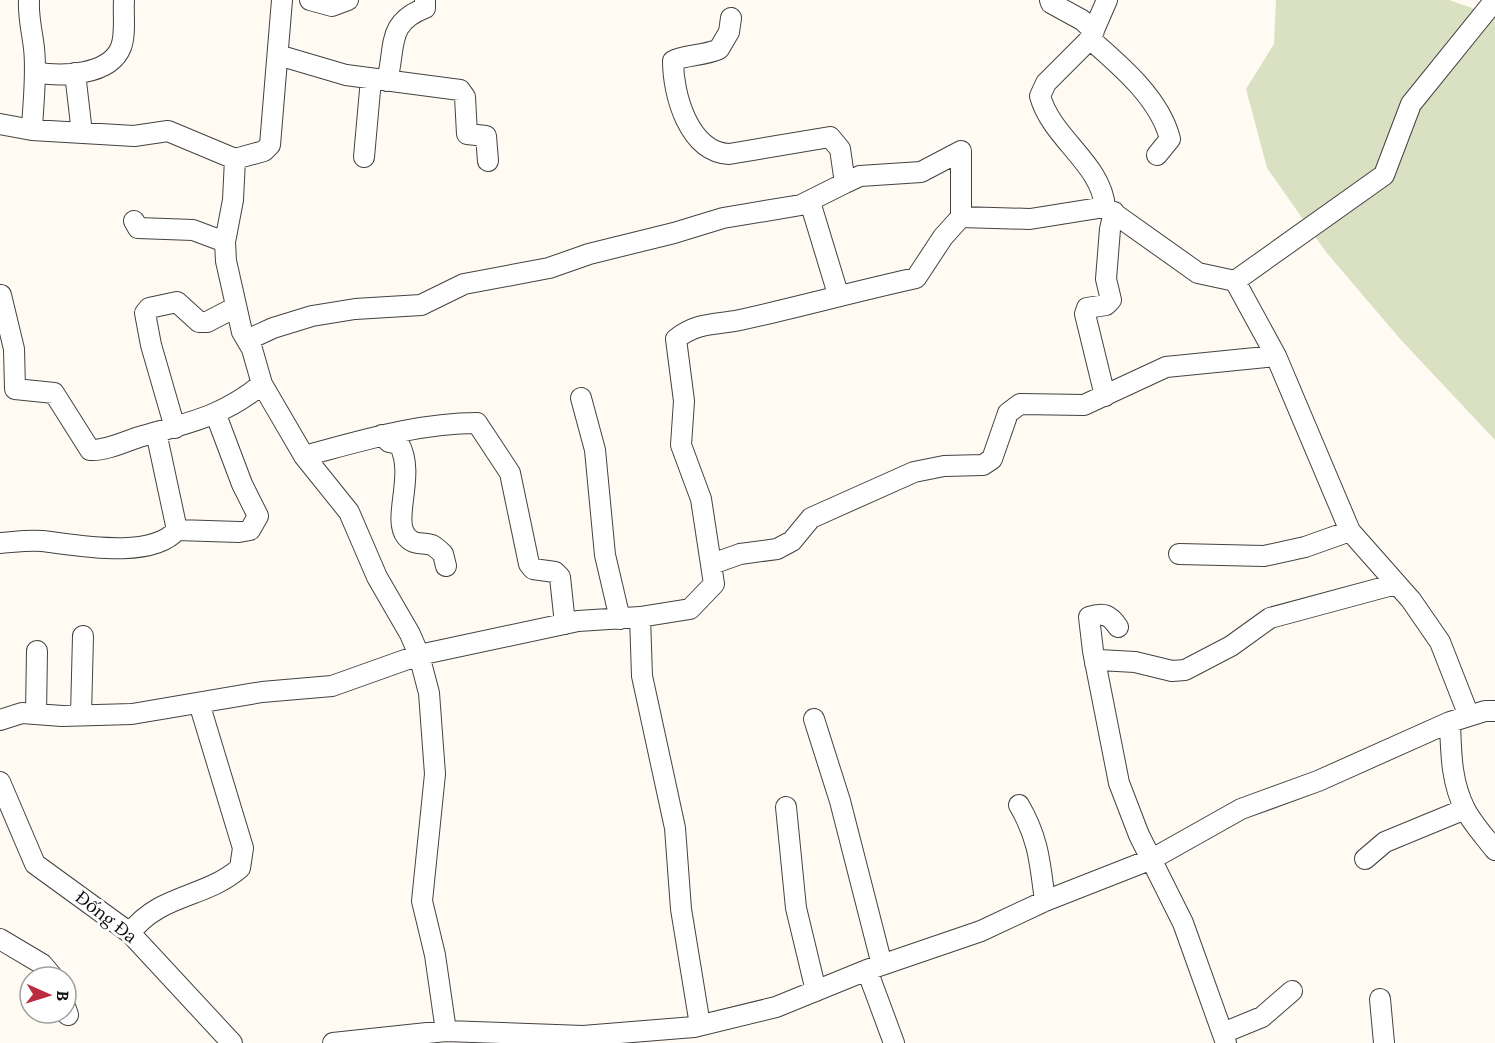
<svg xmlns="http://www.w3.org/2000/svg" width="1495" height="1043" font-family="Lora,serif">
  <style>
    .cemetery { fill: #dae1c3 }
    .lines { fill: none; stroke-linecap: round; stroke-linejoin: round }
    .minor-casing { stroke: #424242; stroke-width: 22 }
    .minor { stroke: #fff; stroke-width: 20 }
    .labels { text-anchor: middle; stroke-width: 6; stroke-linejoin: round; paint-order: stroke }
    .street-label { font-size: 18px; fill: #0f0f0f; stroke: #fff }
  </style>
  <rect width="100%" height="100%" fill="#fffbf2"/>
  <!-- cemetery -->
  <path class="cemetery" d="M1276,0H1449L1495,16V440L1401,340L1326,252L1267,168L1246,89L1274,44Z"/>
  <g class="lines">
    <defs>
      <path id="minor" d="M29,0C28,17 32,31 34,48C37,75 33,103 32,130
        M282,0L270,145L264,151L235,159L233,200L225,242L226,261L242,332L252,349L262,384L304,456L349,512L377,577L410,634L419,655L429,693L435,774L422,901L435,955L446,1031L583,1036L694,1027L776,1007L867,970L981,931L1045,901L1152,859L1241,809L1318,781L1450,722L1485,711H1495
        M310,0L332,6L348,0
        M1050,0L1051,3L1082,20L1094,31
        M1090,39C1121,66 1160,99 1170,139L1157,155
        M278,55L346,75L460,90L465,97L467,134L486,136L488,161
        M35,72C60,77 110,76 121,47C126,34 123,14 124,0
        M75,73L82,133
        M387,81C396,46 386,23 425,8V0
        M0,124L32,130L134,136L168,131L235,159
        M364,157L371,79
        M845,183L860,176L921,172L961,151V217
        M810,202L838,294
        M1105,207C1101,163 1052,139 1040,96L1046,83L1090,39L1107,0
        M134,221L138,228L193,230L225,242
        M1235,281L1384,175L1411,104L1495,0
        M1,295L14,349L15,389L54,393L90,450C105,451 124,442 139,437C187,423 223,417 262,384
        M247,340L273,328L312,316L355,309L421,305L464,284L549,268L589,254L674,233L723,218L801,205L845,183L840,149L830,137L729,154C689,152 673,95 673,61C683,55 704,56 719,49L729,32L731,18
        M1105,396L1085,314L1087,308L1106,305L1111,300L1106,279L1110,229L1114,212
        M581,398L595,450L605,555L620,619
        M175,428L151,345L145,313L149,308L177,302L199,322H207L236,307
        M382,435L389,442L399,444C416,474 392,518 406,536C414,546 422,542 432,545C436,547 440,551 443,554L446,566
        M304,456C361,441 418,423 477,423L510,473L529,564L533,569L555,572L560,577L565,624
        M177,530L239,532L250,530L258,516L242,484L216,415
        M0,543C14,542 28,540 42,541C77,545 151,560 177,530L156,432
        M1179,554L1264,556L1305,547L1350,531
        M712,564L740,554L777,549L792,541L811,518L914,472L944,466L983,465L992,459L1008,413L1020,404L1084,405L1166,367L1276,356
        M640,617L690,609L714,584L701,499L681,445L684,401L676,339C697,322 715,325 740,320C799,307 857,291 916,278L943,237L961,217L1030,219L1105,207L1198,273L1235,281L1276,356L1350,531L1411,600L1440,642L1469,716
        M1118,627C1110,615 1104,612 1089,617L1093,651L1119,783L1139,835L1183,923L1226,1043
        M1095,663L1099,660L1135,662L1172,671L1185,670L1231,646L1270,618L1396,584
        M36,714L37,651
        M81,715L83,636
        M814,719L840,801L882,965
        M0,720L22,713L62,716L132,714L262,692L332,686L419,655L578,621L640,617L642,676L675,828L681,909L700,1025
        M1450,722C1451,752 1451,782 1465,809C1472,823 1485,837 1495,850
        M0,782L35,864L130,933L232,1043
        M1019,805C1039,839 1040,864 1045,901
        M786,807L796,908L816,991
        M1365,859L1385,842L1465,809
        M130,933C161,893 204,899 240,868L243,848L199,703
        M0,939L42,964L53,977
        M867,970L894,1043
        M1380,999L1384,1043
        M66,1009L68,1015
        M1223,1033L1262,1017L1292,991
        M333,1043L446,1031"/>
    </defs>
    <!-- minor casing -->
    <use href="#minor" class="minor-casing"/>
    <!-- minor -->
    <use href="#minor" class="minor"/>
  </g>
  <g class="labels">
    <!-- street labels -->
    <g class="street-label">
      <text transform="translate(106 917) rotate(38)" y="6">Đống Đa</text>
    </g>
  </g>
  <!-- north arrow -->
  <g transform="translate(48 995) rotate(93)"><circle r="28" fill="#ffffff" stroke="#9f9f9f" stroke-width="1.5"/>
  <path d="M0-4.5L10 22L0 15L-10 22Z" fill="#bc2b3e"/>
  <text y="-9" font-size="16" font-weight="bold" text-anchor="middle" fill="#0f0f0f">B</text>
  </g>
</svg>
